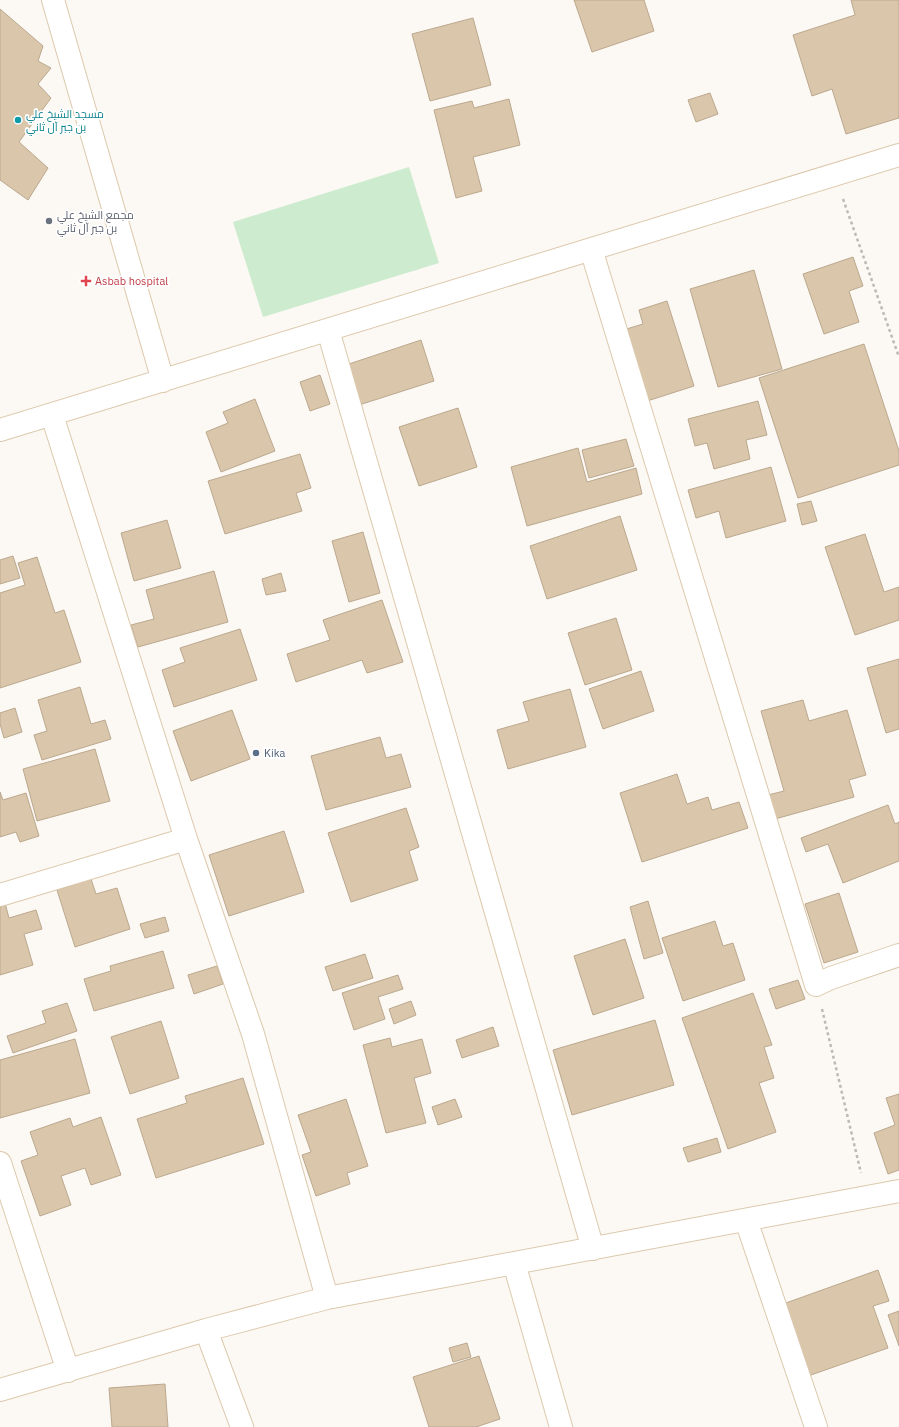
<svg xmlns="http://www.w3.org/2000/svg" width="899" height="1427" font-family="'IBM Plex Sans',Cairo,sans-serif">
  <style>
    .green { fill: #cdebce }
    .building { fill: #d9c6ab; stroke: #bba88e }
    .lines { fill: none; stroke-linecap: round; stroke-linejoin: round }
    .minor-casing { stroke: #dcc9ad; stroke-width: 24 }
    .path { stroke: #beb9b3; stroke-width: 2.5; stroke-dasharray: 3 3; stroke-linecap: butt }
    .minor { stroke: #fff; stroke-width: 22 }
    .culture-dot { fill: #0f9aa8; stroke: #fff; stroke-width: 1.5 }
    .worship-dot { fill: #6b7280; stroke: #fff; stroke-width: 1.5 }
    .health-dot { fill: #e0444e; stroke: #fff; stroke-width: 1.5 }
    .service-dot { fill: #5c6f8a; stroke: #fff; stroke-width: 1.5 }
    .labels { text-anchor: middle; stroke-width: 3.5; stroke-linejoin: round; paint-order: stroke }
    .culture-label { font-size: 11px; fill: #0d838f; stroke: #fff; text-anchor: start }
    .worship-label { font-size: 11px; fill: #5b616d; stroke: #fff; text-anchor: start }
    .health-label { font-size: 11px; fill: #be3a42; stroke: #fff; text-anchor: start }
    .service-label { font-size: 11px; fill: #4e5e75; stroke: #fff; text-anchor: start }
  </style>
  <rect width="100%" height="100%" fill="#fcf8f3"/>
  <!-- green -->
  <path class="green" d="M409,167L439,263L263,317L233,222Z"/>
  <!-- building -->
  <path class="building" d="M574,0H644L654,31L592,52Z
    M851,0H899V118L846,134L832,89L812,96L793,35L855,15Z
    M0,9L43,46L38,61L51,68L38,84L51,98L19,142L48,168L28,200L0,180Z
    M473,18L491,85L430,101L412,34Z
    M710,93L718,114L696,122L688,100Z
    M509,99L520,145L473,157L482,191L456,198L434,110L472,101L474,108Z
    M853,257L863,286L849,291L859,322L824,334L803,274Z
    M754,270L782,369L718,387L690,289Z
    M667,301L694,386L644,402L620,331L643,324L639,310Z
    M421,340L434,381L359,405L346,365Z
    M864,344L899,451V465L798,498L759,378Z
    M320,375L330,404L310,411L300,382Z
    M255,399L275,451L221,472L206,432L228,423L223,412Z
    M758,401L767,435L746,440L750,459L714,469L707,443L695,446L688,419Z
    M458,408L477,467L419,486L399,427Z
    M626,439L634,466L589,478L582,450Z
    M578,448L587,482L636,468L642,494L527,526L511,467Z
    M300,454L311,488L296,493L302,511L225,534L208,481Z
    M771,467L786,521L726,538L719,511L696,518L688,490Z
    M811,501L817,521L802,525L797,504Z
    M620,516L637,570L547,599L530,546Z
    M167,520L181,568L134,581L121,533Z
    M363,532L380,593L349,602L332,541Z
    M865,534L884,592L899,587V620L855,635L825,547Z
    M13,556L20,578L0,584V560Z
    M37,557L55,613L64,610L81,662L0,688V593L25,585L18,563Z
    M214,571L228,622L138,647L131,625L154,619L146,590Z
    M281,573L286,591L266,595L262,579Z
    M382,600L403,662L367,673L362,660L296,682L287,654L330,640L323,620Z
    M616,618L632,670L585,685L568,633Z
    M240,629L257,680L174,707L162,670L185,662L180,648Z
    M899,659V729L886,733L867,668Z
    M641,671L654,711L603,729L589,689Z
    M80,687L91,724L105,720L111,739L42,760L34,735L47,731L38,700Z
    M570,689L586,747L508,769L497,730L529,721L523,702Z
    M803,700L809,721L847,710L866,775L849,780L854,797L775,819L768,795L784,791L761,711Z
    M15,708L22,732L4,738L0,724V713Z
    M232,710L250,759L191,781L173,731Z
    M380,737L386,758L401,754L411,787L326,810L311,756Z
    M95,749L110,801L37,821L23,769Z
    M677,774L687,804L708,797L712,810L739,802L748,828L642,862L620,793Z
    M0,792L3,800L26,793L39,836L20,842L16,832L0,837Z
    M888,805L895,824L899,822V861L843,883L828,844L806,852L801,838Z
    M406,808L419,847L409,851L418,880L351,902L328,833Z
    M284,831L304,892L229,916L209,855Z
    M91,879L96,894L117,888L130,929L75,947L57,890Z
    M839,893L858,952L824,963L805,904Z
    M648,901L663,953L644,959L630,907Z
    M5,903L9,918L36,910L42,929L24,934L33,965L0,975V904Z
    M165,917L169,931L145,938L140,924Z
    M715,921L723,946L733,943L745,980L683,1001L662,938Z
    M625,939L644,998L593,1015L574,956Z
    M163,951L174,988L94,1011L84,979L111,971L110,966Z
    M365,954L373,978L333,991L325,967Z
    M217,966L223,984L194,994L188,975Z
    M398,975L403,989L378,997L385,1019L354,1030L342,993Z
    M798,980L805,999L776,1009L769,989Z
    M753,993L772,1045L764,1047L774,1078L759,1083L776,1132L728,1149L682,1018Z
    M411,1001L416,1015L394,1024L389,1009Z
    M67,1003L77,1031L13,1053L7,1036L46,1023L42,1011Z
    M655,1020L674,1085L572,1115L553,1050Z
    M161,1021L179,1078L130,1094L111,1037Z
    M493,1027L499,1046L462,1058L456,1040Z
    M390,1038L392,1047L422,1039L431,1073L414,1078L426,1123L386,1133L363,1045Z
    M75,1039L90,1093L0,1118V1060Z
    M243,1078L264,1144L156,1178L137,1119L187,1103L185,1096Z
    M899,1094V1170L888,1174L874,1133L895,1125L886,1098Z
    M346,1099L368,1166L347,1173L350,1184L316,1196L302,1155L311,1152L298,1115Z
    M455,1099L462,1117L438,1125L432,1107Z
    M101,1117L121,1175L91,1185L85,1168L61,1176L71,1205L40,1216L21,1161L38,1155L30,1132L70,1118L73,1127Z
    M717,1138L721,1152L688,1162L683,1148Z
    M878,1270L889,1301L873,1306L888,1348L808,1376L783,1304Z
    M899,1311V1346L888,1315Z
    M467,1343L471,1357L453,1362L449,1348Z
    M479,1356L500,1419L476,1427H429L413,1377Z
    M165,1384L168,1427H112L109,1388Z"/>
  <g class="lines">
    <defs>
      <path id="minor" d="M53,0L163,381
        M591,249L816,985L831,978L899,955
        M328,330L593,1249
        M52,415L186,839L253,1034L327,1298
        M0,430L899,155
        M0,895L186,839
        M0,1163L68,1371
        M746,1220L816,1427
        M514,1263L561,1427
        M206,1330L242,1427
        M0,1390L206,1330L327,1298L899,1191"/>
    </defs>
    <!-- minor casing -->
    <use href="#minor" class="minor-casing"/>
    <!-- path -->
    <path class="path" d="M843,199L899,357
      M822,1009L861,1173"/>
    <!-- minor -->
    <use href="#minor" class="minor"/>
  </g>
  <!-- markers -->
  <circle class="culture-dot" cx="18" cy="120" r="4"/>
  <circle class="worship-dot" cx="49" cy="221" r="4"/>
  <path class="health-dot" d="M84 275h4v4h4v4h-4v4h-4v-4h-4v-4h4z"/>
  <circle class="service-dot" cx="256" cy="753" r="4"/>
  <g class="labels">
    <!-- culture labels -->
    <g class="culture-label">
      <text x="26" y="118">مسجد الشيخ علي<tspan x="26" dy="13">بن جبر آل ثاني</tspan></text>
    </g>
    <!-- worship labels -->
    <g class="worship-label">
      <text x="57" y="219">مجمع الشيخ علي<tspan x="57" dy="13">بن جبر آل ثاني</tspan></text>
    </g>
    <!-- health labels -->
    <g class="health-label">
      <text x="95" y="285">Asbab hospital</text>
    </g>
    <!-- service labels -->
    <g class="service-label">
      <text x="264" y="757">Kika</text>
    </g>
  </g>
</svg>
